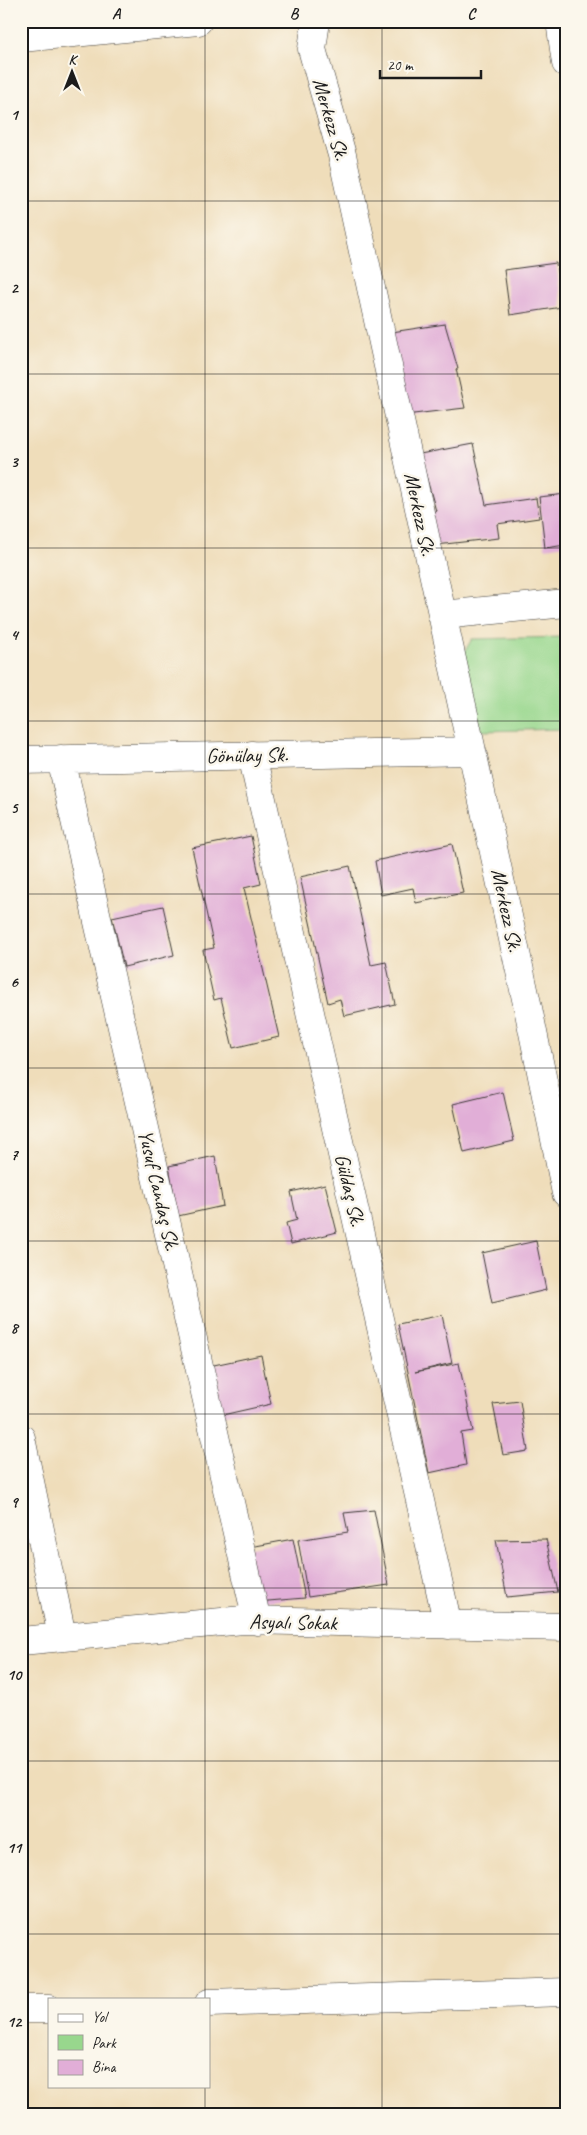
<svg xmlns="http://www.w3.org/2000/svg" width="587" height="2135" font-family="Caveat,sans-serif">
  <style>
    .green { fill: #98d78d; stroke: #5a7a54 }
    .building { fill: #e1aed7 }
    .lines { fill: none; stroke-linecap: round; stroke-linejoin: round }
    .street-casing { stroke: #3c3934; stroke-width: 29 }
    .street { stroke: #fff; stroke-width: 28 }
    .grid { fill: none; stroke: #1c1c1c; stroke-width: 1; stroke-opacity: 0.55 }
    .labels { text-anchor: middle; stroke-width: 5; stroke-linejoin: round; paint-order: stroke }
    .street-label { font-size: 21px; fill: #1c1c1c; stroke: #fbf7ec }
    .neatline { fill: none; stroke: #1c1c1c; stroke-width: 2 }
    .grid-label { font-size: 16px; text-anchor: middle; font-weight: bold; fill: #1c1c1c }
  </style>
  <rect width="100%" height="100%" fill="#fbf7ec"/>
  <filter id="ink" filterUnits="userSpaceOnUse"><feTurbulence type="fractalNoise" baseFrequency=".02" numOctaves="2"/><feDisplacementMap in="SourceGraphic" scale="10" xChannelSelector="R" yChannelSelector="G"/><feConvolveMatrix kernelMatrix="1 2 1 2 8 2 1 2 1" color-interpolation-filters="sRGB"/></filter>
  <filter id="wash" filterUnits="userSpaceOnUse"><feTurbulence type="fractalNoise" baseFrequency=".0096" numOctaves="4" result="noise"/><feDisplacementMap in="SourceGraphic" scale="20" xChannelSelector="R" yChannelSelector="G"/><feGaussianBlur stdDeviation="1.12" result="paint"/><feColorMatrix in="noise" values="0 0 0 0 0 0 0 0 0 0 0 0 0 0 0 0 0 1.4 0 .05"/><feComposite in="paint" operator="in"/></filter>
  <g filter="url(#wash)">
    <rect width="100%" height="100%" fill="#efddba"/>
    <!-- green -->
    <path class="green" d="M566,637V729L481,731L463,654L472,639Z"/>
    <g id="blocks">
      <!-- building -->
      <path class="building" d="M556,263L562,307L510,315L504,270Z
        M445,324L458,369H456L465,408L405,415L385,333Z
        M473,444L486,505L536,498L539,518L497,524L499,538L436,545L430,512L436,511L420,454Z
        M566,494V545L545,548L539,497Z
        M251,836L261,884L244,888L279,1037L233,1048L221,998L214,1000L203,950L214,948L192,848Z
        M452,844L463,893L416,903L413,888L381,895L375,861Z
        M350,866L371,965L386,962L395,1004L344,1016L340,999L328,1003L300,877Z
        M163,906L174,955L124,967L112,917Z
        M503,1092L514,1141L464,1153L453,1104Z
        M215,1156L223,1206L178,1216L169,1166Z
        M325,1184L337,1232L291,1244L286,1223L297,1220L291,1192Z
        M536,1241L546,1290L492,1303L482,1253Z
        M442,1315L452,1363L415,1372L459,1363L473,1431L461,1433L466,1465L429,1473L398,1324Z
        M261,1355L271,1404L218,1416L209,1366Z
        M520,1401L528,1451L503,1455L493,1404Z
        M374,1510L389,1585L308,1597L298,1540L348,1532L344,1513Z
        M293,1539L305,1598L256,1602L245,1548Z
        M546,1539L558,1592L507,1597L496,1540Z"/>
    </g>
  </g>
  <g filter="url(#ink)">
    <use href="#blocks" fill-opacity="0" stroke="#3c3934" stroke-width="1"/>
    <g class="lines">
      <defs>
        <path id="street" d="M316,21L312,49L342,155L528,1008L566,1193
          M560,21L566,63
          M21,38L198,21
          M442,615L566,603
          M252,755L448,1625
          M61,759L257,1621
          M21,760L472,751
          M21,1438L62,1636
          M21,1641L243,1620L566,1627
          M209,2003L566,1992
          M21,2009H49"/>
      </defs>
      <!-- street casing -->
      <use href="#street" class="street-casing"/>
      <!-- street -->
      <use href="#street" class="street"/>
    </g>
  </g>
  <!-- grid -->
  <path class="grid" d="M205,21V1999M382,21V2114M21,201H566M21,374H566M21,548H566M21,721H566M21,894H566M21,1068H566M21,1241H566M21,1414H566M21,1588H566M21,1761H566M21,1934H566M205,2086V2114"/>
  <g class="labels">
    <!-- street labels -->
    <g class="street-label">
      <text transform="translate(331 119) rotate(74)" y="7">Merkezz Sk.</text>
      <text transform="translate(420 514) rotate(78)" y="7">Merkezz Sk.</text>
      <text transform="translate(247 755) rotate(-1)" y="7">Gönülay Sk.</text>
      <text transform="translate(507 910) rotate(78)" y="7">Merkezz Sk.</text>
      <text transform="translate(159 1190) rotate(77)" y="7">Yusuf Candaş Sk.</text>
      <text transform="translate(350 1190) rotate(77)" y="7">Güldaş Sk.</text>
      <text transform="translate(293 1622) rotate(1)" y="7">Asyalı Sokak</text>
    </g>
  </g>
  <!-- margin -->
  <rect width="587" height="2135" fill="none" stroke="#fbf7ec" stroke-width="55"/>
  <!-- legend -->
  <rect x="48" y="1998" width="162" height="90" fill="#fbf7ec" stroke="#a29f99"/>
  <rect x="58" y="2014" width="25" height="8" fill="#ffffff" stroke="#a29f99"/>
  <text x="92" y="2022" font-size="15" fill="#1c1c1c">Yol</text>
  <rect x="58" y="2035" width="25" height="15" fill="#98d78d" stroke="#a29f99"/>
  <text x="92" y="2048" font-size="15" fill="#1c1c1c">Park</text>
  <rect x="58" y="2060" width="25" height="15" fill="#e1aed7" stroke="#a29f99"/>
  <text x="92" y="2072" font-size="15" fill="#1c1c1c">Bina</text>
  <!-- north arrow -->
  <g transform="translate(72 72)" stroke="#fbf7ec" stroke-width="4" paint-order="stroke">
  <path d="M0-4L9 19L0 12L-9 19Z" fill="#1c1c1c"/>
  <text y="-8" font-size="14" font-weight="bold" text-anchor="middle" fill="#1c1c1c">K</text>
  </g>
  <!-- scale -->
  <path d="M380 70v8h101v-8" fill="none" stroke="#1c1c1c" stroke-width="2.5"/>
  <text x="387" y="70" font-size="15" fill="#1c1c1c" stroke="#fbf7ec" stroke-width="4" paint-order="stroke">20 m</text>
  <rect x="28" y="28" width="532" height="2080" class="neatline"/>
  <g class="grid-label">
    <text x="116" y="19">A</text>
    <text x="294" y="19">B</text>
    <text x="471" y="19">C</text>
    <text x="14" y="120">1</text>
    <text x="14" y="293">2</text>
    <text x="14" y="467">3</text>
    <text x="14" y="640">4</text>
    <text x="14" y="813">5</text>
    <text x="14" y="987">6</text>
    <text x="14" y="1160">7</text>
    <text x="14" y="1333">8</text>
    <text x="14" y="1507">9</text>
    <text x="14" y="1680">10</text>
    <text x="14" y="1853">11</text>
    <text x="14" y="2027">12</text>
  </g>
</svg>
